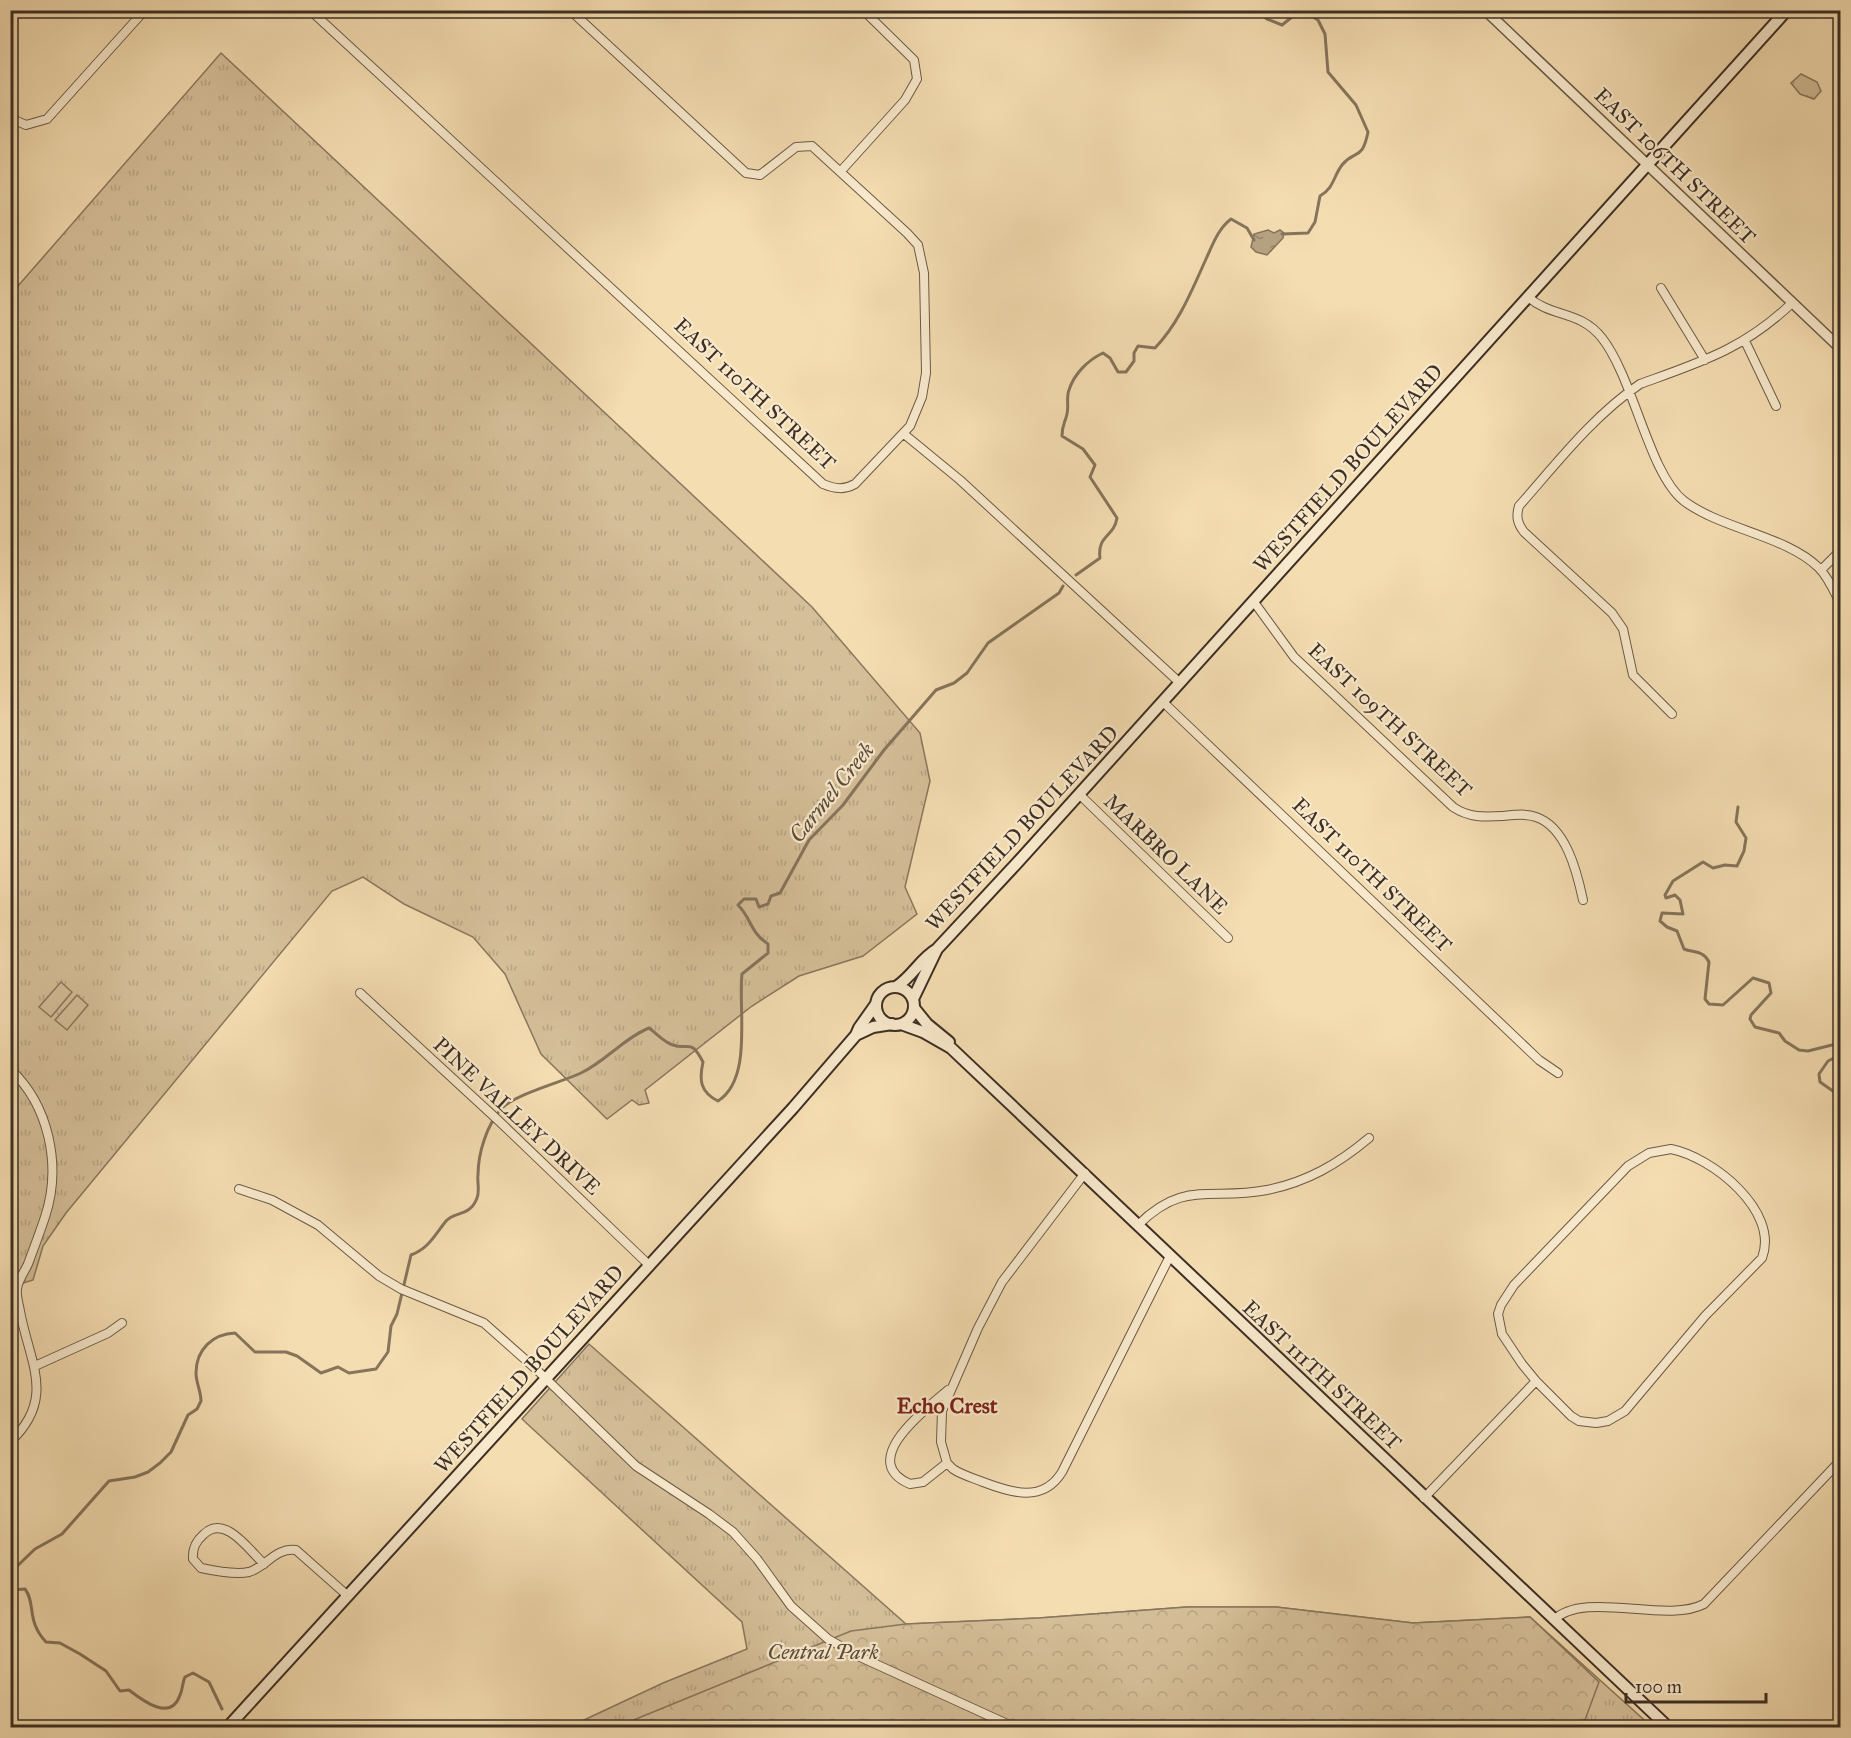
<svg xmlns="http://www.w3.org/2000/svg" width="1851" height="1738" font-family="'IM FELL Great Primer',serif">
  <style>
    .grass { fill: url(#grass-tufts); stroke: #89775e; stroke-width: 1.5 }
    .forest { fill: url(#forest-crowns); stroke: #89775e; stroke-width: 1.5 }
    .pitch { fill: #d5bf99; stroke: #89775e; stroke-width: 1.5 }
    .water { fill: url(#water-ripples); stroke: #86745c; stroke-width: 1.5 }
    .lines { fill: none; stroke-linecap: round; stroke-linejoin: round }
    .stream { stroke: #86745c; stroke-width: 3 }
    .minor-casing { stroke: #6b5a47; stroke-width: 10 }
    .tertiary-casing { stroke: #6b5a47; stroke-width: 12 }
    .secondary-casing { stroke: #3d2f24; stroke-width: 14 }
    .minor { stroke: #f8e9cc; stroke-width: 8 }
    .tertiary { stroke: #f8e9cc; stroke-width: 9 }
    .secondary { stroke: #f8e9cc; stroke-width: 10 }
    .labels { text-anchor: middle; stroke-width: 4.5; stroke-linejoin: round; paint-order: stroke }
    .street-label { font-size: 21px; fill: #3d2f24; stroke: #f8e9cc }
    .park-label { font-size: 21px; font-style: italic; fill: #5b4c3b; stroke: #f8e9cc }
    .water-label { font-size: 22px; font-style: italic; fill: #5b4c3b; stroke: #f8e9cc }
    .neighbourhood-label { font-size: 22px; font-weight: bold; fill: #7a1f14; stroke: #f8e9cc }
  </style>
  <defs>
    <pattern id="grass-tufts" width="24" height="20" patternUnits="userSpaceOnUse" patternTransform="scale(1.5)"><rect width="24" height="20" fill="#d5bf99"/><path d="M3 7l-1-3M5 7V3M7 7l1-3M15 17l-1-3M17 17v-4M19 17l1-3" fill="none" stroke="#b8a484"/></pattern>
    <pattern id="forest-crowns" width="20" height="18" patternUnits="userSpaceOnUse" patternTransform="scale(1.5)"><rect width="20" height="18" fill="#d5bf99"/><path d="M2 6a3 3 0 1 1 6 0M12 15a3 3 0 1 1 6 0" fill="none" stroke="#b8a484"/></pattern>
    <pattern id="water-ripples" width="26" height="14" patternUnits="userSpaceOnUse" patternTransform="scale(1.5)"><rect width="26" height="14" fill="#b6a281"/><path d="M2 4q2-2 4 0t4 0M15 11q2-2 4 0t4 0" fill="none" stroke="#958469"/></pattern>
  </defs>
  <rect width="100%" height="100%" fill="#f4ddb1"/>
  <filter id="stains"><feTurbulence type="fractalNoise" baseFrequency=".00333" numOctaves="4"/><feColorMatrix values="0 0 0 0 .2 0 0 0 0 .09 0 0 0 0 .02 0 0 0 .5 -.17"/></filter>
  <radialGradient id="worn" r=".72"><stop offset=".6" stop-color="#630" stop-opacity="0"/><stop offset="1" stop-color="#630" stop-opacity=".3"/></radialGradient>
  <!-- grass -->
  <path class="grass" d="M221,53L812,607L920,733L930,781L905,887L917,914L863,956L799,976L752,1006L645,1090L649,1103L639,1105L632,1100L607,1119L541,1054L505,974L473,937L404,904L363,877L332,891L66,1213L43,1246L33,1280L11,1287V294Z
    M1801,74L1817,82L1821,91L1814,99L1800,94L1791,83Z
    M589,1344L906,1624L1039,1618L1187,1607H1276L1413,1623L1530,1617L1652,1727H569L663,1683L747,1649L742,1622L522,1419Z"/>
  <!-- forest -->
  <path class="forest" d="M1187,1607H1276L1413,1623L1530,1617L1599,1682L1582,1728H614L851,1631L906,1624L1039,1618Z"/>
  <!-- pitch -->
  <path class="pitch" d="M61,982L72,992L51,1017L39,1007Z
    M77,995L88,1005L67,1030L55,1020Z"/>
  <!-- water -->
  <path class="water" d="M1268,230L1274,233L1280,230L1284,233L1283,238L1267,255L1256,252L1251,247L1254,234Z"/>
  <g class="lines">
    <!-- stream -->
    <path class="stream" d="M1256,10L1267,19L1282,25L1292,17L1308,14L1318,20L1325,34L1328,72L1356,105L1368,132C1362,162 1355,149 1342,165C1333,177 1334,188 1320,196L1315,222L1308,233L1282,234
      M1076,575L1100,558C1097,535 1114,537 1117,518L1090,477L1095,465L1083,449L1062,436C1062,425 1065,423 1067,414C1069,406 1066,397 1069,390C1074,374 1088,360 1103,353L1110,358L1118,372H1126L1134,361V353L1138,346L1155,348C1179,323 1192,290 1206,259C1213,244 1218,229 1231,219L1247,228L1254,240
      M1738,807L1736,822L1746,838L1744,851L1737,866L1725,865L1713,868L1703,862L1673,881L1665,895L1666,898L1675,895L1680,900L1683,914L1662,913L1660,921L1667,927L1677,931L1684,949C1694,953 1703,950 1709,962L1705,999L1709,1004L1723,1005L1753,978L1769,983L1771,993L1751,1015L1750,1019L1755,1027L1779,1033L1785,1041L1799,1050L1808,1051L1840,1043
      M1840,1059L1836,1057L1828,1061L1819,1074L1820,1082L1840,1096
      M10,1573L35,1549L62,1534L109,1481L135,1477L148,1472L160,1463L171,1452L188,1415L197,1409L201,1401C201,1391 196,1383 196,1373C196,1349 213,1334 235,1333L255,1352H286L297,1356L321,1373L338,1367L349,1373L376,1369L388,1352L391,1326L397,1314L411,1255C429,1248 434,1236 446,1221C455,1211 470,1217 477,1198C480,1191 477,1182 478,1175C478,1153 487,1124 502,1108C516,1094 562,1082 581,1073C606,1061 624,1038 649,1028C656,1033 665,1043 673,1045C689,1051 690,1037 703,1062C699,1080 700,1092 718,1101C753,1079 738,1009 742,974L768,953V944C749,931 752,919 738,905L744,899H756L759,907L768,904L771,896L780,893L809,840L843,805L884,750L936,690L954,683L967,673L988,643L1059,593L1063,586
      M10,1590L25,1589C36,1603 26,1621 46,1642L60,1643L80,1654L106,1671L120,1691L129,1690C143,1701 171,1722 180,1695C183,1689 182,1683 185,1677L193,1673L209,1682L222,1709"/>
    <defs>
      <path id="minor" d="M310,10L823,484C835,489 844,490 855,484L910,426L922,397L926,373L924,273L918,245L907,233L812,146L796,147L760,175L746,173L570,10
        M10,118L26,125L47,119L145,10
        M841,171L905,100L917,79L914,60L863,10
        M1661,288L1705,360
        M1528,297C1552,318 1580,310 1602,338C1634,379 1649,474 1684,501C1721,529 1787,536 1819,568C1828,577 1834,591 1840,603
        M1745,341L1776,406
        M904,434L960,480L1180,683
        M1821,570L1840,551
        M1254,602L1294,657L1453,807C1469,818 1485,817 1503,816C1514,815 1525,813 1536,817C1566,827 1577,872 1583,900
        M1163,702L1539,1060L1558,1073
        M1672,714L1633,675L1623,629L1612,613L1524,532C1517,523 1516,516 1519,506C1557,463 1593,416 1640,384C1701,362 1744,349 1792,303
        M1080,795L1228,938
        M360,993L500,1122L650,1266
        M10,1069C49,1105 62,1166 45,1217C40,1232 34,1248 28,1264C25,1271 18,1280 17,1289C16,1296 19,1305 20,1311C29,1362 57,1398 10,1442
        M1671,1149C1712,1157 1780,1211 1762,1258L1705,1316L1625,1411L1608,1421L1596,1423L1579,1421L1571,1416L1536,1381L1522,1364L1502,1334L1498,1314L1501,1305L1514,1285L1628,1166L1649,1153Z
        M1085,1173L1002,1282L978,1328L942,1411L941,1442L947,1463L953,1469C962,1475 973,1478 983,1482C1012,1493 1043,1503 1062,1472L1170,1256
        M239,1189L272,1200L318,1225L379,1276L401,1289L484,1323L537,1370L636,1466L709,1514L733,1532L757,1559L791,1606L828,1639L858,1656L1016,1728
        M1138,1225C1184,1179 1211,1201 1267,1190C1307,1182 1338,1164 1369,1138
        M35,1366L108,1333L122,1323
        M947,1463L923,1482L910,1484C856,1461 927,1408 948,1390
        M1424,1498L1536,1381
        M264,1564C249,1550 225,1514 204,1534C196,1541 192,1548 193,1559L201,1568C215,1571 235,1575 249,1572C266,1567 276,1547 296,1550L348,1596
        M1554,1620C1584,1590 1666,1624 1704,1604L1840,1461"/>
      <path id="tertiary" d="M1485,10L1840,348"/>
      <path id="secondary" d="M896,987C913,976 920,959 937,949L1017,863L1787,10
        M876 1006a19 19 0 1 1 38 0a19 19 0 1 1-38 0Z
        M913,999L937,949
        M914,1008L927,1024L949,1042
        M901,1024L923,1032L951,1048L1669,1728
        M856,1035L873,1027L892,1024
        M227,1728L793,1108L856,1035L859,1028L876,1004"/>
    </defs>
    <!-- minor casing -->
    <use href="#minor" class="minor-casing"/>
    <!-- tertiary casing -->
    <use href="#tertiary" class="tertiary-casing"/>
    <!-- secondary casing -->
    <use href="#secondary" class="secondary-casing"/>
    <!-- minor -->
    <use href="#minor" class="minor"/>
    <!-- tertiary -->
    <use href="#tertiary" class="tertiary"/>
    <!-- secondary -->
    <use href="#secondary" class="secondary"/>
  </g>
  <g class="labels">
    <!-- street labels -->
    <g class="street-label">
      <text transform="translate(1675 166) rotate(44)" y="7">EAST 106TH STREET</text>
      <text transform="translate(755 394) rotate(43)" y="7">EAST 110TH STREET</text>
      <text transform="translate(1348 468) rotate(-48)" y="7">WESTFIELD BOULEVARD</text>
      <text transform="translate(1390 720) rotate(43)" y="7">EAST 109TH STREET</text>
      <text transform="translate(1022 828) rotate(-47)" y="7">WESTFIELD BOULEVARD</text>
      <text transform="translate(1166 854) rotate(44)" y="7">MARBRO LANE</text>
      <text transform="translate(1372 875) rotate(44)" y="7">EAST 110TH STREET</text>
      <text transform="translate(517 1116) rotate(43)" y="7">PINE VALLEY DRIVE</text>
      <text transform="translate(529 1369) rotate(-48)" y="7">WESTFIELD BOULEVARD</text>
      <text transform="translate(1322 1375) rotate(43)" y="7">EAST 111TH STREET</text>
    </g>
    <!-- park labels -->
    <g class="park-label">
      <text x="823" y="1659">Central Park</text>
    </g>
    <!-- water labels -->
    <g class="water-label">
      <text transform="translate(831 792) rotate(-51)" y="8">Carmel Creek</text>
    </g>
    <!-- neighbourhood labels -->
    <g class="neighbourhood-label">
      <text x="947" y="1413">Echo Crest</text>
    </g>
  </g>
  <!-- margin -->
  <rect width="1851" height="1738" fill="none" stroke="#f4ddb1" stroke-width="36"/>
  <rect x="12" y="12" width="1827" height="1714" fill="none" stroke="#3d2f24" stroke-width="3"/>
  <rect x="18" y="18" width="1815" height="1702" fill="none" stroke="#3d2f24" stroke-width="1.5"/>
  <!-- scale -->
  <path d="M1626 1693v9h140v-9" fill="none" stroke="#3d2f24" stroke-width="3"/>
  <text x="1635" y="1693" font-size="18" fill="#3d2f24" stroke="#f8e9cc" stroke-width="4.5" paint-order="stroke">100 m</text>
  <rect width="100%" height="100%" filter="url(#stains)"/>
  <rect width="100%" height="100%" fill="url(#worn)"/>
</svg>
